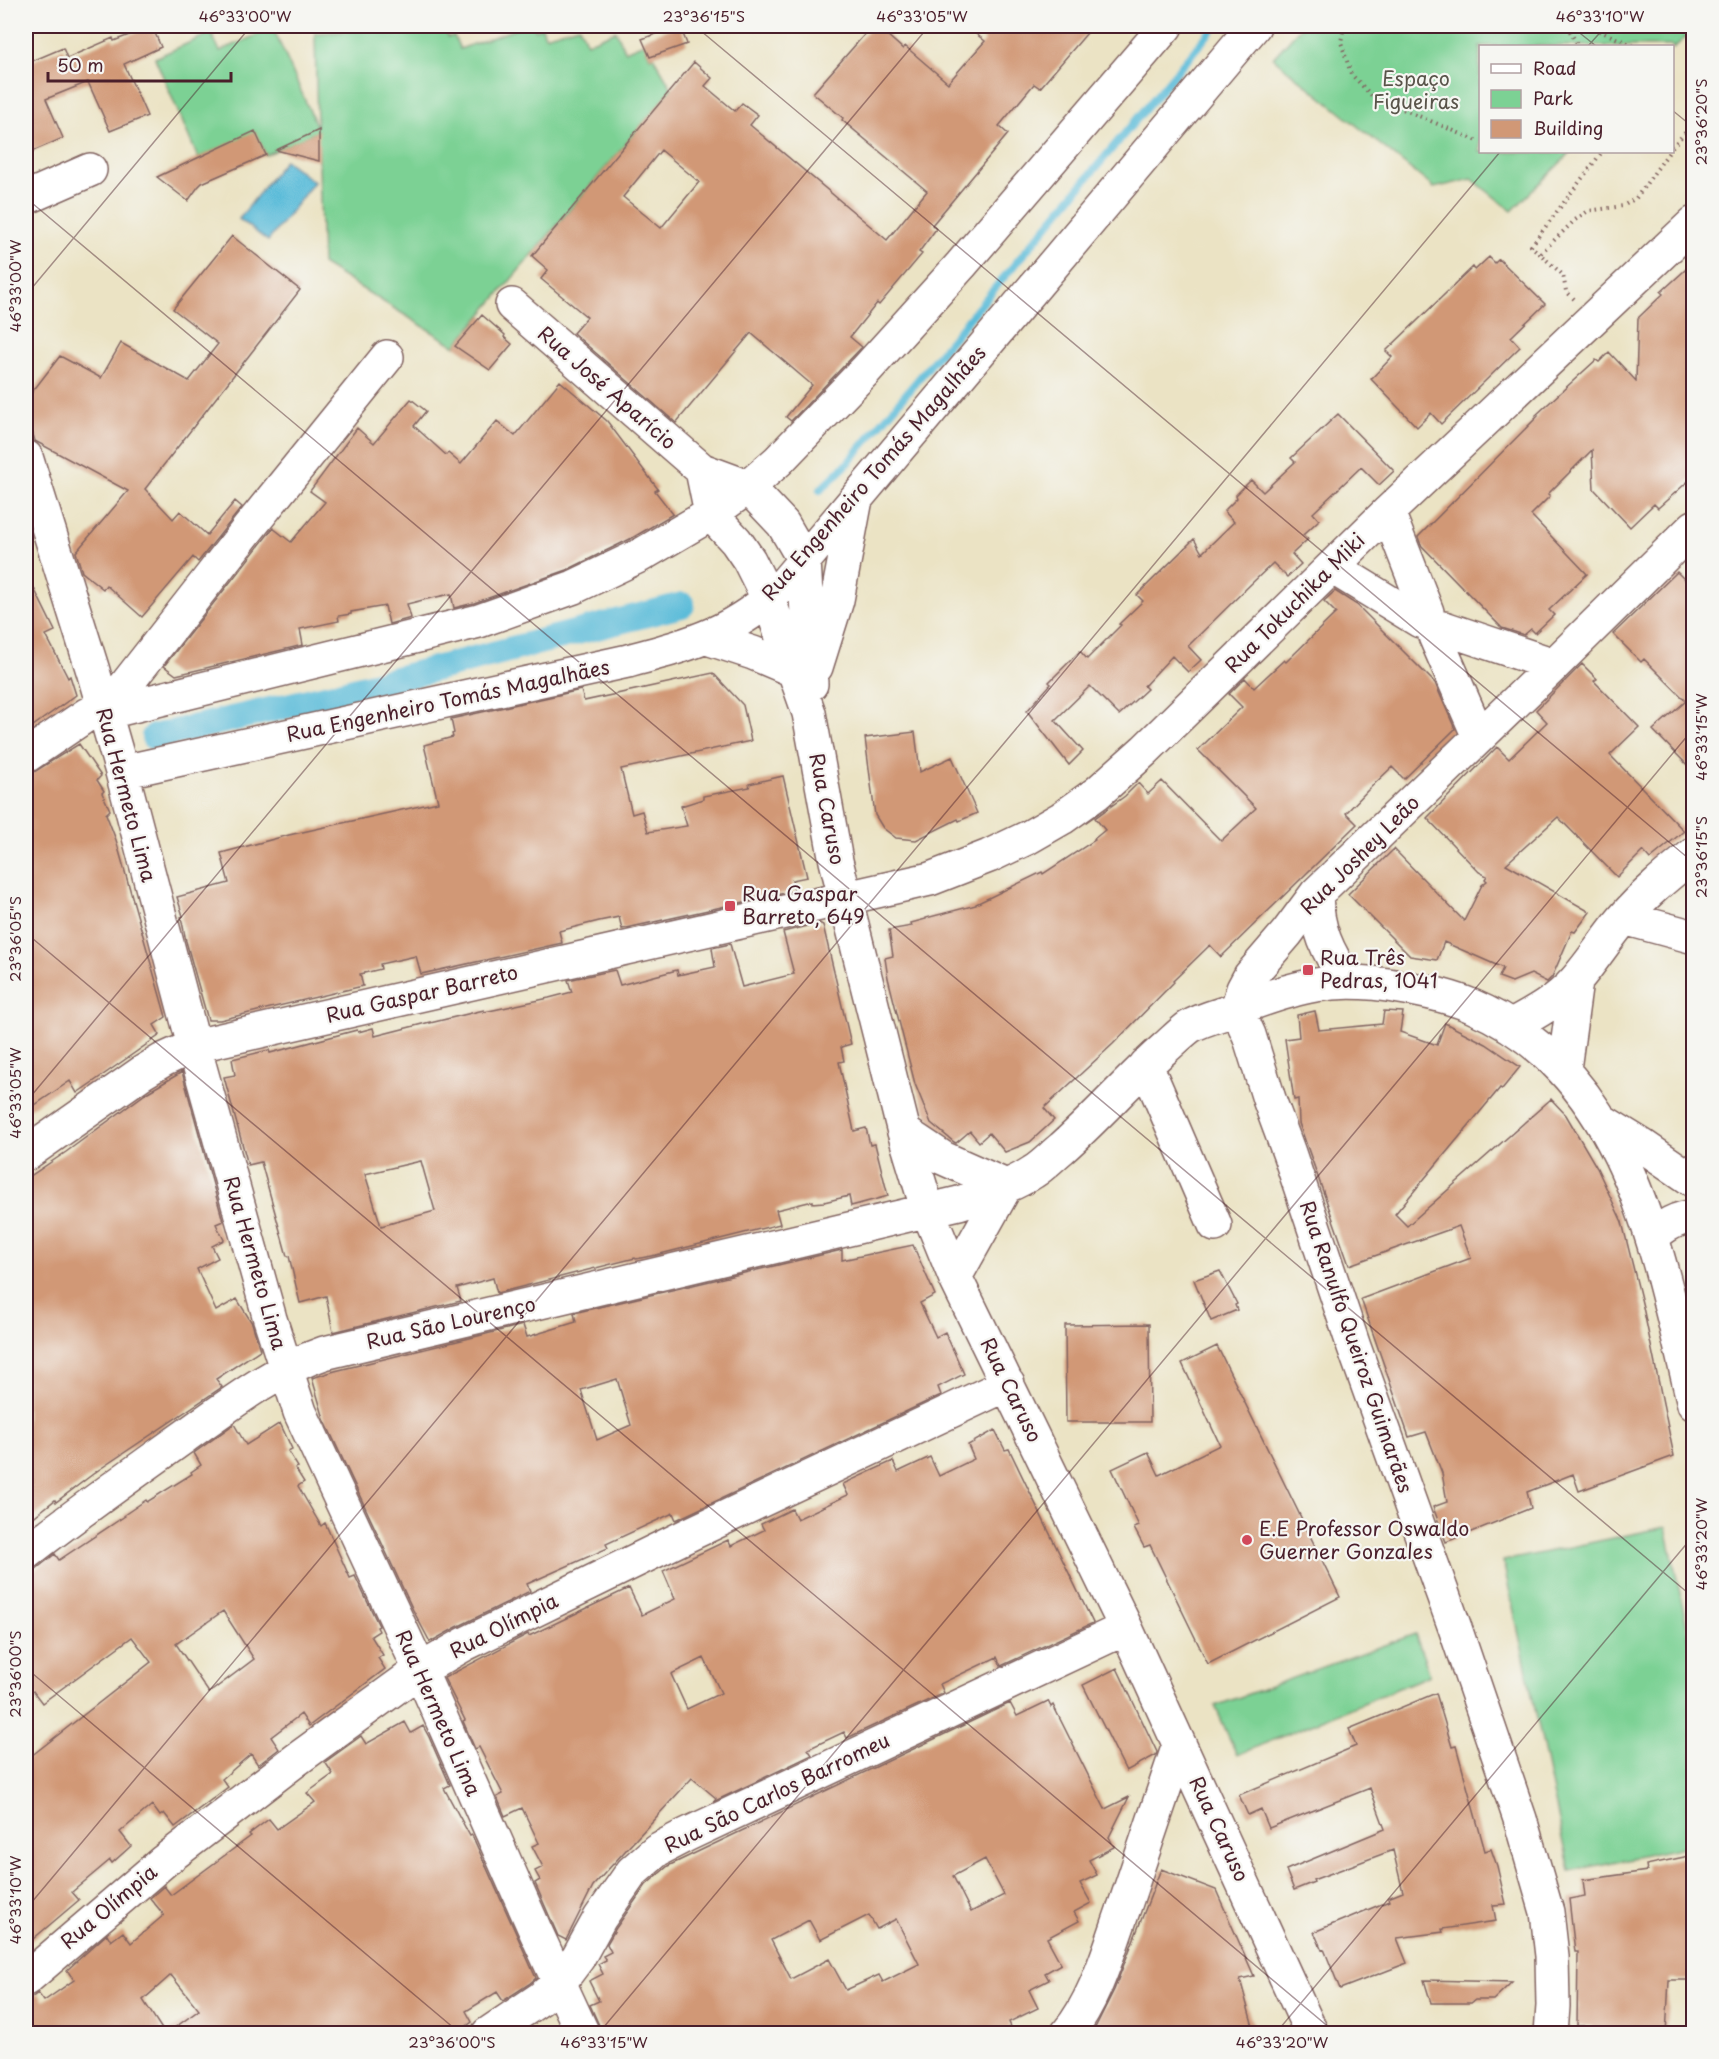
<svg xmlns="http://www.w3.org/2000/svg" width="1719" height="2059" font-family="'Playpen Sans',sans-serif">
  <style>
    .green { fill: #7cd194; stroke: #637860; stroke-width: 1.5 }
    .water { fill: #5bbcd9; stroke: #526e82; stroke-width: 1.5 }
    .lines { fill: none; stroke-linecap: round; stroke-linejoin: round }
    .stream { stroke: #5bbcd9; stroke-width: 8 }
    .canal { stroke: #5bbcd9; stroke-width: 26 }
    .building { fill: #d19876; fill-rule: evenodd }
    .minor-casing { stroke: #826461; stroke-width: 36 }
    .path { stroke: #826461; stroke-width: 4; stroke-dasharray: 1.5 4.5; stroke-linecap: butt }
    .minor { stroke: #fff; stroke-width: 33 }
    .ticks { fill: none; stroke: #4a1f2b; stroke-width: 1.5; stroke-opacity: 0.45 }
    .poi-dot { fill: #d1495b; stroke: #f6f6f2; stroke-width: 2 }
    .labels { text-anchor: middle; stroke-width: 4.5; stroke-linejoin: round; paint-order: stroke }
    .park-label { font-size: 20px; fill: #59544a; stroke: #f6f6f2 }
    .street-label { font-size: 20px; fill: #4a1f2b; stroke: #f6f6f2 }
    .poi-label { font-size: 20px; fill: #4a1f2b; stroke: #f6f6f2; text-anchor: start }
    .neatline { fill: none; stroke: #4a1f2b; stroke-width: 2 }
    .ticks-label { font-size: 15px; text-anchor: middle; fill: #4a1f2b }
  </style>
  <rect width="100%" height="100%" fill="#f6f6f2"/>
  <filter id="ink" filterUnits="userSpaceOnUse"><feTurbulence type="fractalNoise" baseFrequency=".0167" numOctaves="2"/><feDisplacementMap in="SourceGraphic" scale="12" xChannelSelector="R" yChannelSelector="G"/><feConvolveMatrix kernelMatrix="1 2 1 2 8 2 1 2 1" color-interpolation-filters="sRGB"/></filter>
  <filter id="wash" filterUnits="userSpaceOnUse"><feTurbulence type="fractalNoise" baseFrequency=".008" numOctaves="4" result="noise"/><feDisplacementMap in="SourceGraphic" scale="24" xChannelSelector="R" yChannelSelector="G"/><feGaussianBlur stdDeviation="1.35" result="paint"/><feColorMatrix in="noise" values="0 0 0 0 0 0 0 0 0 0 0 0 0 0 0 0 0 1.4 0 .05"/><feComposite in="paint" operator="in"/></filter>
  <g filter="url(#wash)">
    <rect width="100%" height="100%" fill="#ebe3c4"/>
    <!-- green -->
    <path class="green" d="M444,26L448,37L454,36L460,49L524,26H534L535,30L542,27L545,36L579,26L587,43L616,31L625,51L644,43L650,57L653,56L672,89L455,346L322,264L318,131L266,155L255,132L198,158L155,58L211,33L220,51L273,28L317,127L315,33Z
      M1302,26H1693L1694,29L1673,49L1672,46H1480V152H1571L1512,211L1472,179L1434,188L1273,58Z
      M1666,1527L1693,1655V1845L1570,1871L1503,1561Z
      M1415,1634L1430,1675L1237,1755L1215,1706Z"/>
    <!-- water -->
    <path class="water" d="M285,160L314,182L268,241L239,219Z"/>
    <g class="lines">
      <!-- stream -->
      <path class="stream" d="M820,490L847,464L1215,26"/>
      <!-- canal -->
      <path class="canal" d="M154,737L334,695L682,605"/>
    </g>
    <g id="blocks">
      <!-- building -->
      <path class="building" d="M152,26L161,47L124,64L147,116L110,131L88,82L46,99L63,138L26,154V51L30,62L63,48L67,58L113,38L114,41Z
        M677,26H680L687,44L650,57L642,39Z
        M872,26H877L903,49L905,46L948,83L985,41L966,26H1093L1040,88L1034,84L999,126L1008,134L932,225L936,229L919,252L922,254L879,305L877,303L850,337L862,347L791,421L786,417L812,385L751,333L676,423L573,333L587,317L541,279L548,270L532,256L694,62L712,78L705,86L735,111L742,103L758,115L750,125L887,240L927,191L842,120L843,118L813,93ZM661,150L699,182L661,228L623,197Z
        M319,130V161L276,150Z
        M255,131L266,155L202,183L198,187L188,201L157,177Z
        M232,236L300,290L145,489L173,519L180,511L207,535L235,501L242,507L198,562L193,557L142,617L106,585L103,589L82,572L76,552L128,491L35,441L26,412V400L60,356L101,378L121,343L189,381L218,344L173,309Z
        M1489,257L1495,263L1499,259L1545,304L1511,337L1520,347L1441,424L1431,413L1417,427L1371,379L1392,357L1386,351L1473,267L1475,270Z
        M1694,262V476L1658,508L1654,504L1630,527L1594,489L1592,450L1548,494L1550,496L1531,515L1587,574L1549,610L1554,615L1535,633L1531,629L1524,635L1502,628L1421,545L1418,537L1538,416L1536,415L1596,360L1599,362L1609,352L1636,381L1638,318L1663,294L1661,292Z
        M482,315L505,335L504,337L512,344L490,370L455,346Z
        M560,381L607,421L658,489L655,491L673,514L632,538L567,570L474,603L454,608L451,594L427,599L407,604L411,618L389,624L385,606L351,612V614L338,616L339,621L300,629L303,645L176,675L164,666L273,528L291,542L325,502L310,491L357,428L374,443L411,399L426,411L414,426L446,455L448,453L461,464L497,421L515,436Z
        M1338,414L1394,471L1379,485L1361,467L1313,513L1319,520L1303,535L1308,539L1292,554L1301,564L1287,577L1273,563L1251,584L1188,646L1201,660L1188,672L1172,656L1144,686L1147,689L1119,715L1090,686L1055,720L1083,751L1069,765L1027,711L1051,684L1049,682L1080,651L1087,659L1121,625L1119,624L1143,601L1137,595L1194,539L1202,553L1234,522L1224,511L1237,498L1236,495L1251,480L1263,492L1295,462L1291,458Z
        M26,572L55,631L46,635L68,678L70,676L76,695L26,731Z
        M1677,572L1694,589V772L1653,730L1686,701L1644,659L1641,662L1613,634Z
        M1335,591L1357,605L1435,683L1455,729L1404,779L1392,767L1367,791L1346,813L1357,824L1221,957L1210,945L1173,981L1174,982L1113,1044L1044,1108L1054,1120L1030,1142L1005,1152L989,1133L979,1142L970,1131L956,1143L954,1142L931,1123L915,1084L888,978L885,958L893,956L889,930L912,926L911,923L926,919V918L976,905V904L1042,872L1043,874L1095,840L1094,839L1105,830L1095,818L1125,796L1138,783L1148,794L1162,781L1221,841L1256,808L1198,750L1242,707L1229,694L1245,678L1254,688L1284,660L1286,662L1336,613L1324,601Z
        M1582,664L1597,679L1594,681L1639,727L1610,755L1684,831L1650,859L1643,851L1617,877L1558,817L1506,864L1590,912L1575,932L1572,931L1552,977L1547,982L1531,974L1512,982L1499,977L1503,968L1444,942L1437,960L1410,956L1348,894L1394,849L1464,921L1482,885L1487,881L1485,879L1487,876L1479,872L1427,818L1497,747L1509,759L1547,722L1536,710Z
        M713,673L743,705L751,741L621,769L632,814L642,811L648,832L687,826L681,806L703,799V796L750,787L749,784L783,776L807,877L792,880L794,891L622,929L619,917L599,921L559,931L562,943L421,974L416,956L380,964L381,969L360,974L363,986L220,1020H208L186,941L181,917L183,916L177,897L229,883L221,853L289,835L438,802L424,745L453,737L452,734L454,733L451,719L581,690L584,701Z
        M915,732L920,772L952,757L977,813L959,821L958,819L916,840L896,838L883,828L875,815L865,738Z
        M79,744L101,776L97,780L104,791L102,793L110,810L106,814L116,840L166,1017L154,1025L160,1035L93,1082L77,1093L70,1081L26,1111V1033L27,1032L26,1029V777Z
        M819,923L823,925L851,1044L841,1047L844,1061L839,1062L854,1131L866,1128L870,1145L875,1144L888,1196L851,1206L849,1196L824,1202L813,1203V1201L776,1210L780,1224L656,1255L636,1259L635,1258L497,1293L493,1278L457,1288L461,1301L333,1332L326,1296L300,1303L289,1256H287L261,1162L248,1165L224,1077L235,1075L232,1059L269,1050L270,1053L357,1030L358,1032L373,1028L375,1036L430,1022V1023L484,1010V1012L549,998L572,992L568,980L615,970L620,985L677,970L678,975L715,967L712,948L730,944L742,987L794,974L783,932ZM421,1161L435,1211L381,1226L365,1174Z
        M1315,1011L1319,1030L1382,1024L1384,1011L1403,1012L1400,1032L1437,1045L1445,1023L1486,1044L1520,1067L1502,1089L1500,1088L1395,1214L1407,1226L1551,1099L1566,1115L1597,1168L1622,1222L1643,1307L1674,1456L1579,1491L1573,1474L1527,1492L1531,1508L1446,1542L1433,1507L1447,1502L1442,1473L1426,1432L1409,1437L1361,1299L1471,1258L1459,1226L1349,1265L1299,1123L1298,1099L1294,1100L1285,1039L1299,1037L1297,1015Z
        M182,1072L223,1221L216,1224L224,1240L212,1246L218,1258L197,1269L216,1311L237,1299L252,1323L260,1350L216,1379L222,1387L97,1471L56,1502L55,1500L26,1523V1179L66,1152L148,1092Z
        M913,1245L935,1295L920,1303L936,1337L945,1332L964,1374L938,1387L941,1395L676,1520L673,1513L606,1544L608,1548L527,1584L530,1591L457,1627L430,1642L413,1610L324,1419L312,1378L335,1371L523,1325L527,1337L576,1322L574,1313L842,1250V1260ZM617,1379L631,1425L597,1440L581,1390Z
        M1220,1271L1237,1304L1235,1305L1237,1310L1211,1321L1194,1280Z
        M1149,1324L1150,1422H1066L1065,1325Z
        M1217,1346L1340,1597L1208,1664L1150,1545L1144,1547L1134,1528L1139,1526L1112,1469L1148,1452L1159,1475L1220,1445L1182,1363Z
        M280,1423L292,1449L288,1451L298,1467L295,1468L304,1482L298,1486L321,1526L325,1523L350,1578L355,1576L379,1626L377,1627L379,1631L371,1636L383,1655L378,1658L385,1669L309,1726L301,1714L271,1737L279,1749L258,1765L251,1754L222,1779L228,1787L175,1827L164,1813L160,1816L152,1805L120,1832L131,1846L112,1863L110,1860L72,1892L79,1900L26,1945V1760L151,1662L132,1637L42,1703L33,1691L26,1696V1577L55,1554L59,1560L125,1516L124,1515L146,1500L147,1502L192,1474L191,1472L201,1465L194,1453L234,1424L246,1445ZM223,1611L254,1659L209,1693L176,1644Z
        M995,1430L1005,1450L1009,1449L1093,1623L1001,1666L997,1657L940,1684L944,1693L847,1738L844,1732L808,1749L812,1755L713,1802L716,1798L692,1778L593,1886L566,1940L558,1936L535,1883L540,1880L535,1871L543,1867L532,1846L539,1843L522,1808L505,1816L497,1797L503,1794L479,1747L475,1749L463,1721L465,1720L444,1678L528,1634L529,1636L629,1588L642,1615L675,1599L663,1571L728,1540L731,1546L764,1530L761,1524L792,1509L797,1519L848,1495L843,1484L893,1461L898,1472L930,1457L939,1476L974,1459L968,1445ZM704,1658L721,1693L687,1709L671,1674Z
        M1117,1668L1157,1752L1156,1755L1126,1771L1083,1685Z
        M1436,1693L1452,1747L1456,1746L1485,1851L1491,1849L1497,1866L1506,1904L1493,1905L1496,1921L1442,1929L1443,1932L1397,1938L1407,1963L1340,1989L1324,1949L1322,1950L1314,1932L1389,1901L1388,1898L1403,1892L1393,1850L1313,1880L1314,1882L1294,1890L1286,1870L1385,1829L1370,1788L1269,1828L1261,1809L1248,1815L1239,1795L1356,1746L1349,1729Z
        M1048,1701L1051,1707L1053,1705L1105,1809L1129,1797L1109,1837L1114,1847L1089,1860L1097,1875L1080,1883L1091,1903L1074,1912L1079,1921L1047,1938L1061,1964L1045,1973L1049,1980L1029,1990L1038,2008L1009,2022L1011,2027L999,2034H603L590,2005L599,2001L589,1981L603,1974L598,1964L606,1960L603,1956L611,1952L607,1944L616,1928L646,1885L668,1866L1010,1703L1017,1716ZM985,1859L1004,1895L971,1912L953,1876ZM869,1915L877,1929L896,1919L919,1964L883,1982L879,1975L846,1990L829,1959L791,1979L771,1940L809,1920L820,1940Z
        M405,1722L411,1733L423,1726L429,1737L450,1785L444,1788L470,1836L472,1835L536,1978L529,1984L503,2001L497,1992L466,2011L472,2022L456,2034H166L199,2010L171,1975L143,2000L165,2034H26V2002L38,1993L44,2001L74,1980L67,1970L107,1934L111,1941L123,1932L131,1943L164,1915L150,1898L164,1886L171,1895L251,1836L249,1834L269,1819L277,1829L315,1802L307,1793L333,1774L325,1762L361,1736L366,1744Z
        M1694,1855V1980H1669L1666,2034H1592L1593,2026H1577L1578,1952H1575L1569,1899L1585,1896L1583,1880L1647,1871L1646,1865Z
        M1161,1869L1216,1890L1254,1976L1240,1979L1255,2034H1092L1114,1990Z
        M1424,1980L1512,1982L1493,2000H1475L1471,2003H1431Z"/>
    </g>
  </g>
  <g filter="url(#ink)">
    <use href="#blocks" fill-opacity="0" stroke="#826461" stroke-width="1.5"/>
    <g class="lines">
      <defs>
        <path id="minor" d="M26,198L90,170
          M512,305L702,470L748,487L783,524L804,560L811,684
          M26,457L93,671L122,772L194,1046L270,1319L300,1412L420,1670L535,1930L583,2034
          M702,470L711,514L736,541L749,560L769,600L809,713L836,861L904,1132L928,1211L955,1277L1126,1628L1312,2034
          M1388,512L1427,612
          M1332,567L1420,621
          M1444,628L1554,665
          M1435,636L1479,737
          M707,638L753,653L793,670
          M816,667L837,600L856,499
          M104,713L248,529L387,357
          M26,756L88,714L104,713L479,621L574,587L641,555L711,514L748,487L778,461L865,371L961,265L1166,26
          M122,772L628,661C692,644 738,632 785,583L1254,26
          M1316,894C1317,929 1327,952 1347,980
          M1624,918L1694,937
          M1237,1009L1249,1035L1269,1099L1289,1153L1354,1347L1455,1628L1520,1819L1547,1912L1552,1956L1553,2006L1551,2034
          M1237,1009L1243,989L1250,976L1287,933L1316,894L1554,665L1694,527
          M1512,1026C1534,1014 1558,1001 1575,981C1592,962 1606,939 1623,919C1643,895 1669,874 1694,854
          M1146,1065L1215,1225
          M1564,1069L1576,981
          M1604,1122L1643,1146L1694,1181
          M904,1132L943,1158L1006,1186
          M26,1154L143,1072L163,1060L194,1046L930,879L989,856L1029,837L1062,818L1097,793L1145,750L1388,512L1694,223
          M1652,1237C1664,1226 1677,1217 1694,1217
          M955,1277L1006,1186
          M26,1553C77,1513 131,1475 184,1437C229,1405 272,1371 324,1353L959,1203C984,1194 1011,1187 1033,1172C1043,1166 1052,1156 1062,1148C1098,1116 1129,1080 1165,1048C1173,1041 1181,1033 1189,1027C1202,1019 1220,1015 1234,1010C1297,986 1333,975 1400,987C1425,991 1449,996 1472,1006C1630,1074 1658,1255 1694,1404
          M26,1979L164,1861L296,1760L420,1670L465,1644L690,1534L1008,1384
          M488,2034L540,1999L560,1982L578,1958L600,1918L632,1872L657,1850L686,1835L1126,1628
          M1067,2034C1096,2000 1110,1946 1125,1905C1143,1852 1161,1798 1179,1745"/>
      </defs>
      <!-- minor casing -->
      <use href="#minor" class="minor-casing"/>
      <!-- path -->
      <path class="path" d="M1344,26L1341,42L1351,74L1372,96L1480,142
        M1567,26L1578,46
        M1588,26L1635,46
        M1672,147L1694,123
        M1540,254L1531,246L1602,152
        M1574,299L1566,291L1563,275L1540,254L1575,220L1588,211L1623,206L1636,198L1669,152"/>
      <!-- minor -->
      <use href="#minor" class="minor"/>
    </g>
  </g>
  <!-- ticks -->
  <path class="ticks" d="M695,26L1694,863M1571,26L1596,46M1588,46L1606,26M1672,110L1694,128M26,198L1694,1598M26,295L251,26M26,933L1337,2034M26,1102L929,26M26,1668L461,2034M26,1909L1500,152M598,2034L1694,728M1275,2034L1694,1535"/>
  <!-- markers -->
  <g class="poi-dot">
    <rect x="724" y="900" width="12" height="12" rx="3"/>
    <rect x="1302" y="964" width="12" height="12" rx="3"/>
    <circle cx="1247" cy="1540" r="6"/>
  </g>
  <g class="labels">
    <!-- park labels -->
    <g class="park-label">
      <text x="1416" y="86">Espaço<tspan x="1416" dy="23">Figueiras</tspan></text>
    </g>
    <!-- street labels -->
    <g class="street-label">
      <text transform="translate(607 388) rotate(41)" y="7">Rua José Aparício</text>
      <text transform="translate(874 473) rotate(-49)" y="7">Rua Engenheiro Tomás Magalhães</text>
      <text transform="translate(1295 603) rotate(-45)" y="7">Rua Tokuchika Miki</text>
      <text transform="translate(448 701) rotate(-12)" y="7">Rua Engenheiro Tomás Magalhães</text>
      <text transform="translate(126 795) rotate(75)" y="7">Rua Hermeto Lima</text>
      <text transform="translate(827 809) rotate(79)" y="7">Rua Caruso</text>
      <text transform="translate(1360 855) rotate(-45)" y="7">Rua Joshey Leão</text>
      <text transform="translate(422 994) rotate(-13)" y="7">Rua Gaspar Barreto</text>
      <text transform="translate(255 1263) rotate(74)" y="7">Rua Hermeto Lima</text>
      <text transform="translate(451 1323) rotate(-13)" y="7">Rua São Lourenço</text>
      <text transform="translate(1356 1347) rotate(71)" y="7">Rua Ranulfo Queiroz Guimarães</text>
      <text transform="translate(1011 1390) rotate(64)" y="7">Rua Caruso</text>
      <text transform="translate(504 1626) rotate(-27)" y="7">Rua Olímpia</text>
      <text transform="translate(438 1713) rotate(66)" y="7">Rua Hermeto Lima</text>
      <text transform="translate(777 1793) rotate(-26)" y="7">Rua São Carlos Barromeu</text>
      <text transform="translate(1219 1829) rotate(65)" y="7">Rua Caruso</text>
      <text transform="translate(109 1907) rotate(-40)" y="7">Rua Olímpia</text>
    </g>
    <!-- poi labels -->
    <g class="poi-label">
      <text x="742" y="901">Rua Gaspar<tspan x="742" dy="23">Barreto, 649</tspan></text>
      <text x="1320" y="965">Rua Três<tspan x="1320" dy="23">Pedras, 1041</tspan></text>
      <text x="1259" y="1536">E.E Professor Oswaldo<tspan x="1259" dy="23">Guerner Gonzales</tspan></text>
    </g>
  </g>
  <!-- margin -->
  <rect width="1719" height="2059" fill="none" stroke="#f6f6f2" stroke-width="66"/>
  <!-- legend -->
  <rect x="1479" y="45" width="195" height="108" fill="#f6f6f2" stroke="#b1a0a2" stroke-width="1.5"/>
  <rect x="1491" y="64" width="30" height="9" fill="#ffffff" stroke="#b1a0a2" stroke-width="1.5"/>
  <text x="1533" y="75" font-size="18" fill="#4a1f2b">Road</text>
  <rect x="1491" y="90" width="30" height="18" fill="#7cd194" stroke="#b1a0a2" stroke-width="1.5"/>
  <text x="1533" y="105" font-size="18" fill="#4a1f2b">Park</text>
  <rect x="1491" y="120" width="30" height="18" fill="#d19876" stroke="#b1a0a2" stroke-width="1.5"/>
  <text x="1533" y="135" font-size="18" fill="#4a1f2b">Building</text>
  <!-- scale -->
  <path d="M48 72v9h183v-9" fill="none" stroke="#4a1f2b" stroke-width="3"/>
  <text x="57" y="72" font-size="18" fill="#4a1f2b" stroke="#f6f6f2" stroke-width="4.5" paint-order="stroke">50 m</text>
  <rect x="33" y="33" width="1653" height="1993" class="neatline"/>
  <g class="ticks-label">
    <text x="245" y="22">46°33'00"W</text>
    <text x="704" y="22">23°36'15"S</text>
    <text x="922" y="22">46°33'05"W</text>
    <text x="1600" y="22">46°33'10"W</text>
    <text transform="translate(1702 122) rotate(-90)" y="5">23°36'20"S</text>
    <text transform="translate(16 286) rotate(-90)" y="5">46°33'00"W</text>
    <text transform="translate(1702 737) rotate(-90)" y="5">46°33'15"W</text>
    <text transform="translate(1702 857) rotate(-90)" y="5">23°36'15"S</text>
    <text transform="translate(16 939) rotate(-90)" y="5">23°36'05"S</text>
    <text transform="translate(16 1093) rotate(-90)" y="5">46°33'05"W</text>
    <text transform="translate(1702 1544) rotate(-90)" y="5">46°33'20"W</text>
    <text transform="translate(16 1674) rotate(-90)" y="5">23°36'00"S</text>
    <text transform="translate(16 1900) rotate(-90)" y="5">46°33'10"W</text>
    <text x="452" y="2048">23°36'00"S</text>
    <text x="604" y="2048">46°33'15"W</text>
    <text x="1282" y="2048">46°33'20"W</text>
  </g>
</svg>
